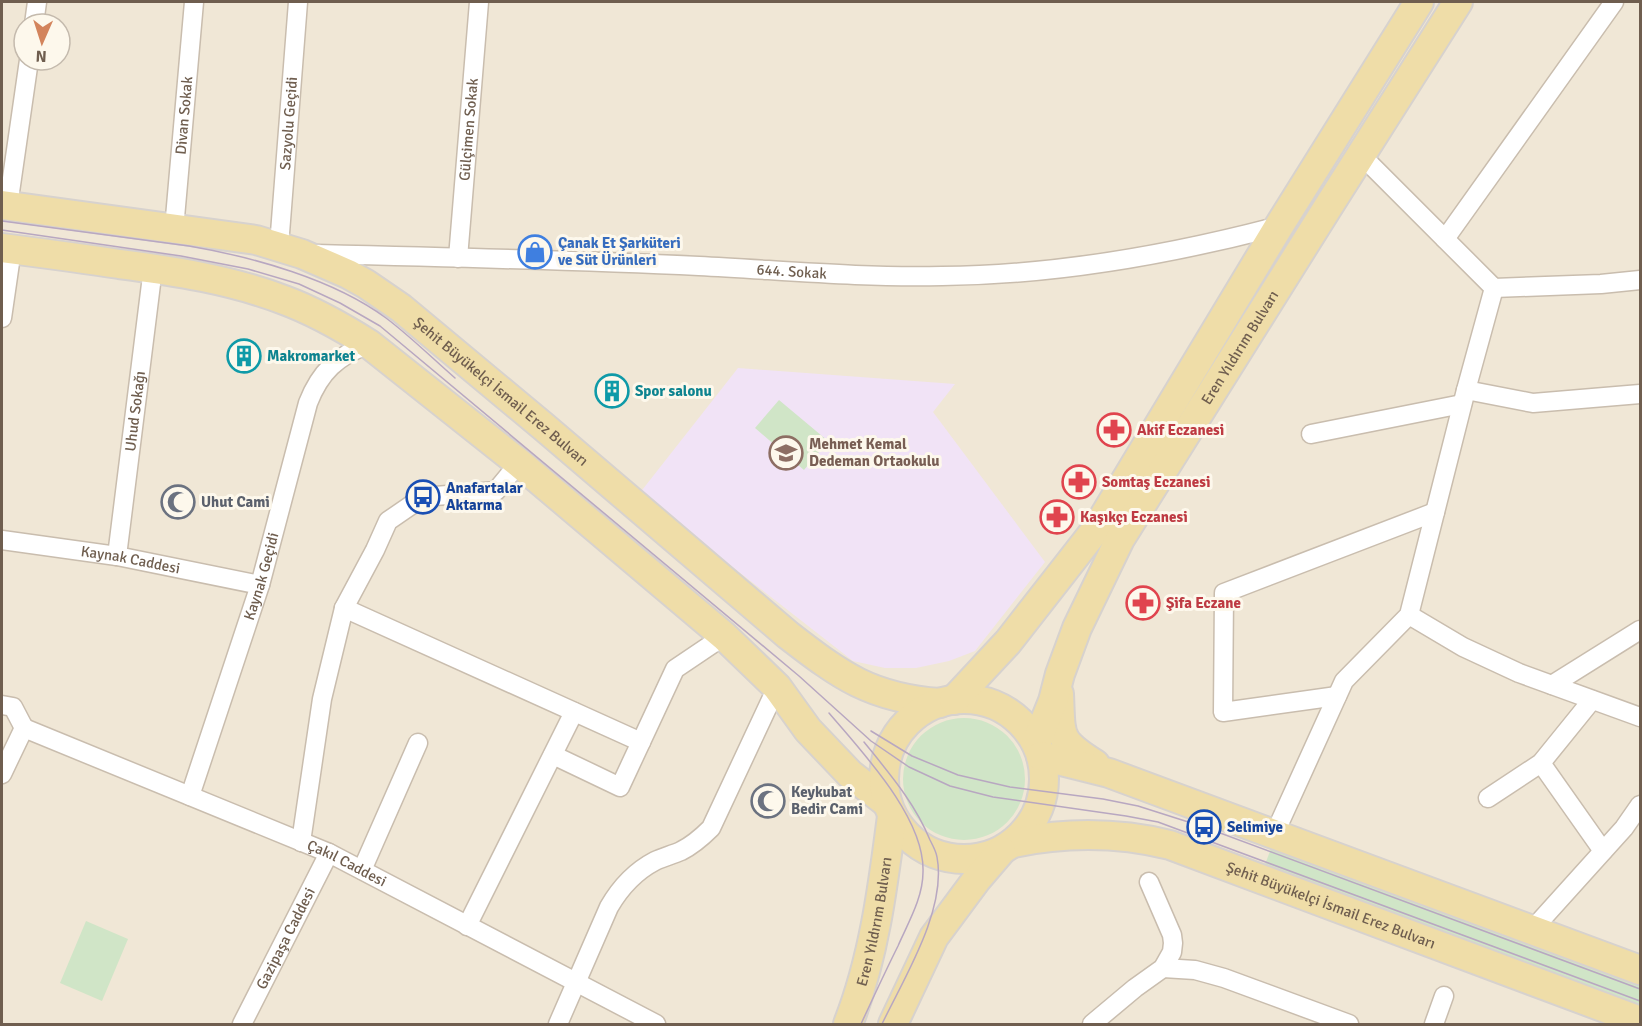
<svg xmlns="http://www.w3.org/2000/svg" width="1642" height="1026" font-family="Signika,sans-serif">
  <style>
    .residential { fill: #f0e7d6; fill-rule: evenodd }
    .education { fill: #f1e3f6 }
    .green { fill: #d0e5c7 }
    .lines { fill: none; stroke-linecap: round; stroke-linejoin: round }
    .street-casing { stroke: #c9bdae; stroke-width: 21 }
    .primary-casing { stroke: #d7d2ce; stroke-width: 32 }
    .street { stroke: #fff; stroke-width: 18 }
    .primary { stroke: #efdda8; stroke-width: 28 }
    .tram { stroke: #b8a7c1; stroke-width: 1.5 }
    .labels { text-anchor: middle; stroke-width: 6; stroke-linejoin: round; paint-order: stroke }
    .street-label { font-size: 15px; fill: #6f5e4f; stroke: #fdf8ec }
    .shop-label { font-size: 15px; font-weight: bold; fill: #366cbe; stroke: #fdf8ec; text-anchor: start }
    .culture-label { font-size: 15px; font-weight: bold; fill: #0d838f; stroke: #fdf8ec; text-anchor: start }
    .health-label { font-size: 15px; font-weight: bold; fill: #be3a42; stroke: #fdf8ec; text-anchor: start }
    .education-label { font-size: 15px; font-weight: bold; fill: #785e54; stroke: #fdf8ec; text-anchor: start }
    .transit-label { font-size: 15px; font-weight: bold; fill: #164399; stroke: #fdf8ec; text-anchor: start }
    .worship-label { font-size: 15px; font-weight: bold; fill: #5b616d; stroke: #fdf8ec; text-anchor: start }
  </style>
  <rect width="100%" height="100%" fill="#f9f4e7"/>
  <!-- residential -->
  <path class="residential" d="M2,2H1640V1024H2ZM24,24H60V60H24Z"/>
  <!-- education -->
  <path class="education" d="M738,368L955,384L933,412L1045,562L975,651L949,661L916,668H885L853,661L639,494Z"/>
  <!-- green -->
  <path class="green" d="M779,400L828,441L804,470L755,428Z
    M903 779a61 61 0 1 1 122 0a61 61 0 1 1-122 0Z
    M1272,846L1640,984V1008L1264,867Z
    M86,921L128,939L102,1001L60,983Z"/>
  <g class="lines">
    <defs>
      <g id="street">
        <path d="M34,24L37,2"/>
        <path d="M1361,155L1494,288L1601,284L1640,280"/>
        <path d="M8,206L29,60"/>
        <path id="s1" d="M174,229L194,2"/>
        <path d="M1445,239L1614,2"/>
        <path id="s2" d="M279,246L298,2"/>
        <path id="s3" d="M314,254C442,257 571,260 699,266C780,270 861,278 942,276C1057,275 1169,255 1279,226"/>
        <path id="s4" d="M458,258L479,2"/>
        <path d="M2,318L12,249"/>
        <path d="M1466,390L1533,403L1640,394"/>
        <path d="M1311,434L1462,404"/>
        <path id="s5" d="M2,540L117,556L260,585"/>
        <path id="s6" d="M117,556L153,268"/>
        <path d="M344,608L641,742"/>
        <path d="M1409,615L1463,647L1519,673L1640,717"/>
        <path d="M1552,685L1640,630"/>
        <path d="M1337,696L1223,712L1224,593L1435,512"/>
        <path d="M2,705L13,707L24,728"/>
        <path id="s7" d="M24,728L329,853L656,1024"/>
        <path d="M553,755L620,787L675,669L724,636"/>
        <path d="M1541,763L1603,851"/>
        <path d="M2,774L24,728"/>
        <path id="s8" d="M190,796L260,585L308,403C320,372 337,356 369,344"/>
        <path d="M1488,798L1541,763L1592,700"/>
        <path d="M1274,835L1344,681L1409,615L1466,390L1494,288"/>
        <path d="M301,842L322,699L344,608L375,550L388,521L423,497L496,491L519,463"/>
        <path d="M362,870L418,743"/>
        <path d="M467,926L574,712"/>
        <path d="M1532,930L1624,828L1640,805"/>
        <path d="M1163,968L1195,970L1224,978L1349,1024"/>
        <path id="s9" d="M242,1024L329,853"/>
        <path d="M558,1024L609,907C620,888 634,872 655,861C663,857 672,855 681,851C693,845 702,837 711,828L777,687"/>
        <path d="M1092,1024L1135,988L1163,968L1172,952L1173,943L1172,935L1149,882"/>
        <path d="M1434,1024L1444,996"/>
      </g>
      <g id="primary">
        <path id="s10" d="M2,205L256,240L302,254L348,274L366,284L401,308L544,427L788,635C841,676 871,698 940,703"/>
        <path d="M2,248C41,253 80,258 119,264C175,271 232,280 284,300C314,311 342,327 369,344L519,463L724,636L777,687L808,730L850,774L887,803"/>
        <path d="M1059,694C1061,737 1057,740 1095,764"/>
        <circle cx="964" cy="779" r="80"/>
        <path d="M954,700L1008,642L1097,528L1279,226L1419,2"/>
        <path id="s11" d="M1036,743L1053,701L1060,674L1077,628L1120,539L1328,207L1458,2"/>
        <path d="M1041,756L1109,773L1640,970"/>
        <path id="s12" d="M1013,843C1066,832 1117,832 1170,845L1640,1021"/>
        <path id="s13" d="M848,1024C874,958 883,886 892,816"/>
        <path d="M893,1024L934,937L977,879L1001,851"/>
      </g>
    </defs>
    <!-- street casing -->
    <use href="#street" class="street-casing"/>
    <!-- primary casing -->
    <use href="#primary" class="primary-casing"/>
    <!-- street -->
    <use href="#street" class="street"/>
    <!-- primary -->
    <use href="#primary" class="primary"/>
    <!-- tram -->
    <path class="tram" d="M2,221L189,246C253,257 333,279 386,318C410,336 432,358 455,378
      M2,230L181,256L248,269L299,284L340,303L380,326L799,676L871,741L909,767L950,786L993,797L1126,816L1158,822L1640,1001
      M829,713C863,753 925,818 923,872C923,898 908,923 898,946C885,972 873,998 861,1024
      M871,731L912,756L958,775L1010,787L1103,799L1138,806L1204,827L1640,989
      M864,742C889,773 915,803 930,840C933,846 936,851 937,857C947,910 904,978 882,1024"/>
  </g>
  <!-- icons -->
  <defs>
    <symbol id="shop-ring" viewBox="-11 -11 22 22"><circle r="9.5" fill="#fdf8ec" stroke="#3f7fe0" stroke-width="1.5"/><path d="M-5-2.5h2.3a2.7 3.5 0 0 1 5.4 0H5L5.5 6h-11ZM-1.5-2.5h3a1.5 2.3 0 0 0-3 0Z" fill="#3f7fe0"/></symbol>
    <symbol id="building-ring" viewBox="-11 -11 22 22"><circle r="9.5" fill="#fdf8ec" stroke="#0f9aa8" stroke-width="1.5"/><path d="M-4-6H4V6H1V3H-1V6H-4ZM-2.5-4.3h1.7v1.8h-1.7ZM.8-4.3h1.7v1.8H.8ZM-2.5-1h1.7V.8h-1.7ZM.8-1h1.7V.8H.8Z" fill="#0f9aa8"/></symbol>
    <symbol id="pharmacy-ring" viewBox="-11 -11 22 22"><circle r="9.5" fill="#fdf8ec" stroke="#e0444e" stroke-width="1.5"/><path d="M-2-6h4v4h4v4h-4v4h-4v-4h-4v-4h4Z" fill="#e0444e"/></symbol>
    <symbol id="school-ring" viewBox="-11 -11 22 22"><circle r="9.5" fill="#fdf8ec" stroke="#8d6e63" stroke-width="1.5"/><path d="M0-5L7-2L0 1L-7-2ZM-4 1L0 2.5L4 1V4Q0 6-4 4Z" fill="#8d6e63"/></symbol>
    <symbol id="bus-ring" viewBox="-11 -11 22 22"><circle r="9.5" fill="#fdf8ec" stroke="#1a4fb4" stroke-width="1.5"/><path d="M-5-6H5V4H4V6H2V4H-2V6H-4V4H-5ZM-3.5-4V0h7V-4ZM-3.5 1.2v1.5H-2V1.2ZM2 1.2v1.5H3.5V1.2Z" fill="#1a4fb4"/></symbol>
    <symbol id="mosque-ring" viewBox="-11 -11 22 22"><circle r="9.5" fill="#fdf8ec" stroke="#6b7280" stroke-width="1.5"/><path d="M3.5-4.9A6 6 0 1 0 3.5 4.9A5 5 0 1 1 3.5-4.9Z" fill="#6b7280"/></symbol>
  </defs>
  <g fill-rule="evenodd">
    <use href="#shop-ring" x="516" y="233" width="38" height="38"/>
    <use href="#building-ring" x="225" y="337" width="38" height="38"/>
    <use href="#building-ring" x="593" y="372" width="38" height="38"/>
    <use href="#pharmacy-ring" x="1095" y="411" width="38" height="38"/>
    <use href="#school-ring" x="767" y="434" width="38" height="38"/>
    <use href="#pharmacy-ring" x="1060" y="463" width="38" height="38"/>
    <use href="#bus-ring" x="404" y="478" width="38" height="38"/>
    <use href="#mosque-ring" x="159" y="483" width="38" height="38"/>
    <use href="#pharmacy-ring" x="1038" y="498" width="38" height="38"/>
    <use href="#pharmacy-ring" x="1124" y="584" width="38" height="38"/>
    <use href="#mosque-ring" x="749" y="782" width="38" height="38"/>
    <use href="#bus-ring" x="1185" y="808" width="38" height="38"/>
  </g>
  <g class="labels">
    <!-- street labels -->
    <g class="street-label">
      <text dy="5" stroke="none"><textPath href="#s1" startOffset="114">Divan Sokak</textPath></text>
      <text dy="5" stroke="none"><textPath href="#s2" startOffset="123">Sazyolu Geçidi</textPath></text>
      <text dy="5" stroke="none"><textPath href="#s4" startOffset="129">Gülçimen Sokak</textPath></text>
      <text dy="5" stroke="none"><textPath href="#s3" startOffset="478">644. Sokak</textPath></text>
      <text dy="5" stroke="none"><textPath href="#s11" startOffset="447">Eren Yıldırım Bulvarı</textPath></text>
      <text dy="5" stroke="none"><textPath href="#s10" startOffset="548">Şehit Büyükelçi İsmail Erez Bulvarı</textPath></text>
      <text dy="5" stroke="none"><textPath href="#s6" startOffset="146">Uhud Sokağı</textPath></text>
      <text dy="5" stroke="none"><textPath href="#s5" startOffset="130">Kaynak Caddesi</textPath></text>
      <text dy="5" stroke="none"><textPath href="#s8" startOffset="231">Kaynak Geçidi</textPath></text>
      <text dy="5" stroke="none"><textPath href="#s7" startOffset="350">Çakıl Caddesi</textPath></text>
      <text dy="5" stroke="none"><textPath href="#s12" startOffset="330">Şehit Büyükelçi İsmail Erez Bulvarı</textPath></text>
      <text dy="5" stroke="none"><textPath href="#s13" startOffset="106">Eren Yıldırım Bulvarı</textPath></text>
      <text dy="5" stroke="none"><textPath href="#s9" startOffset="96">Gazipaşa Caddesi</textPath></text>
    </g>
    <!-- shop labels -->
    <g class="shop-label">
      <text x="558" y="248">Çanak Et Şarküteri<tspan x="558" dy="17">ve Süt Ürünleri</tspan></text>
    </g>
    <!-- culture labels -->
    <g class="culture-label">
      <text x="267" y="361">Makromarket</text>
      <text x="635" y="396">Spor salonu</text>
    </g>
    <!-- health labels -->
    <g class="health-label">
      <text x="1137" y="435">Akif Eczanesi</text>
      <text x="1102" y="487">Somtaş Eczanesi</text>
      <text x="1080" y="522">Kaşıkçı Eczanesi</text>
      <text x="1166" y="608">Şifa Eczane</text>
    </g>
    <!-- education labels -->
    <g class="education-label">
      <text x="809" y="449">Mehmet Kemal<tspan x="809" dy="17">Dedeman Ortaokulu</tspan></text>
    </g>
    <!-- transit labels -->
    <g class="transit-label">
      <text x="446" y="493">Anafartalar<tspan x="446" dy="17">Aktarma</tspan></text>
      <text x="1227" y="832">Selimiye</text>
    </g>
    <!-- worship labels -->
    <g class="worship-label">
      <text x="201" y="507">Uhut Cami</text>
      <text x="791" y="797">Keykubat<tspan x="791" dy="17">Bedir Cami</tspan></text>
    </g>
  </g>
  <!-- border -->
  <rect width="1642" height="1026" fill="none" stroke="#6f5e4f" stroke-width="6"/>
  <!-- north arrow -->
  <g transform="translate(42 42) rotate(183)"><circle r="28" fill="#fdf8ec" stroke="#c4baad" stroke-width="1.5"/>
  <path d="M0-4.5L10 22L0 15L-10 22Z" fill="#d3845c"/>
  <text y="-9" font-size="16" font-weight="bold" text-anchor="middle" fill="#6f5e4f">N</text>
  </g>
</svg>
